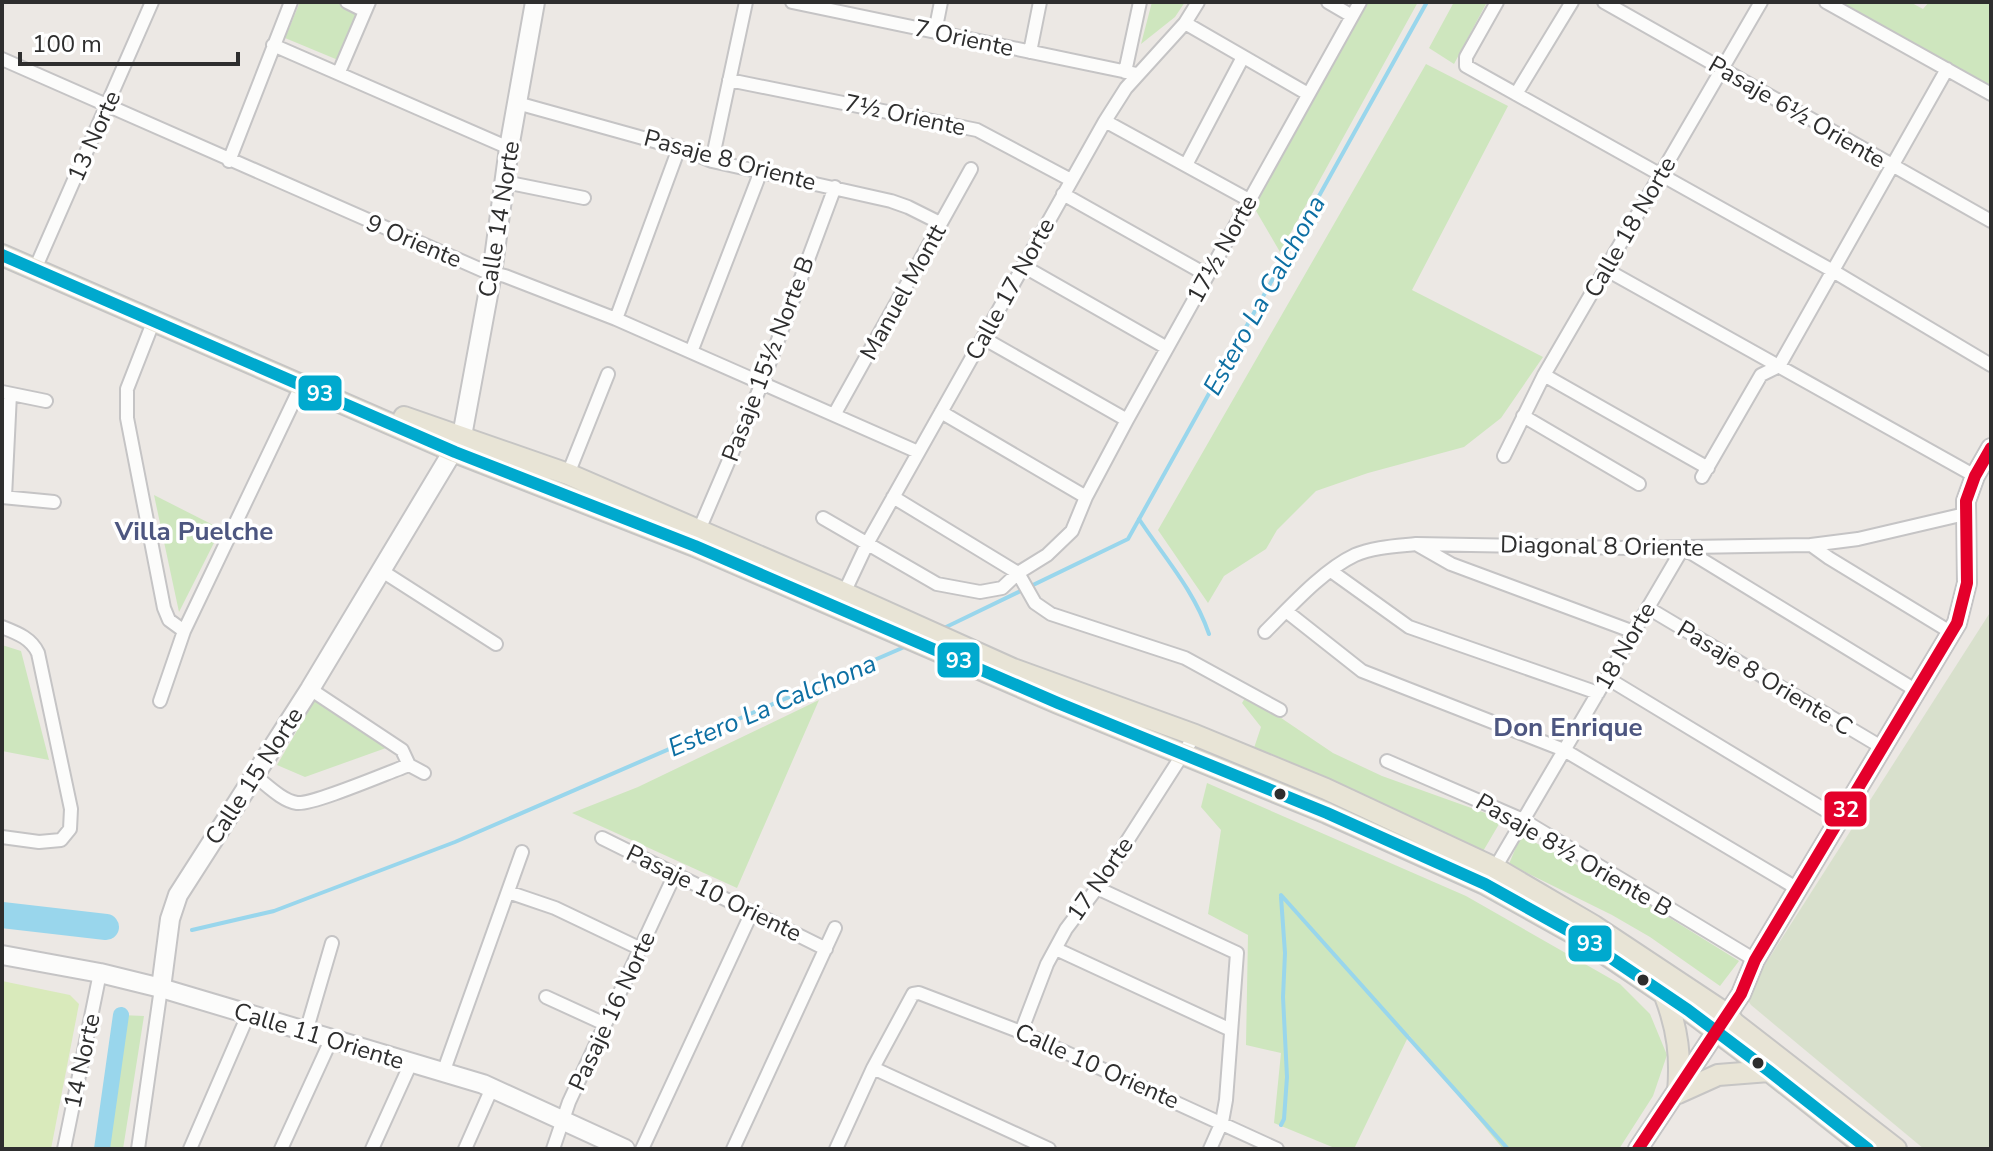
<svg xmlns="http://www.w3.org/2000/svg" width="1993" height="1151" font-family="'Nunito Sans',sans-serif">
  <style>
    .green { fill: #cee6be }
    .cemetery { fill: #d8e0cc }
    .pitch { fill: #d9eabb }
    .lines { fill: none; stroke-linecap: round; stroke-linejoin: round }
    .stream { stroke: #99d6ec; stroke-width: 4 }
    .canal { stroke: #99d6ec; stroke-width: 16 }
    .river { stroke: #99d6ec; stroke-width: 26 }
    .street-casing { stroke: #c5c4c5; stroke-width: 16 }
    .secondary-casing { stroke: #c5c4c5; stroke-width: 22 }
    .primary-casing { stroke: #c6c5c4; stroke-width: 24 }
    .street { stroke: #fcfcfb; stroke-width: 12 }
    .secondary { stroke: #fcfcfb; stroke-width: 18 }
    .primary { stroke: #e8e4d6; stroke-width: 20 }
    .bus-1-casing { stroke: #fff; stroke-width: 18 }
    .bus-2-casing { stroke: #fff; stroke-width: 18 }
    .bus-1 { stroke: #00a9ce; stroke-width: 12 }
    .bus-2 { stroke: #e4002b; stroke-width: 12 }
    .bus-dot { fill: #2e2e2e; stroke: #fff; stroke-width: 3 }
    .labels { text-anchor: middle; stroke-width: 7; stroke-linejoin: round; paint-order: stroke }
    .street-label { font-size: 24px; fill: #2e2e2e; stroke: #fff }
    .water-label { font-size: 26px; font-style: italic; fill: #0d6fa3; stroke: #fff }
    .neighbourhood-label { font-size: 26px; font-weight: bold; fill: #4d5680; stroke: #fff }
    .line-badge { stroke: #fff; stroke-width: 3 }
    .badge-label { font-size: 22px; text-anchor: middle; font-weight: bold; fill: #fff }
  </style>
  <rect width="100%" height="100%" fill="#ece8e4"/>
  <!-- green -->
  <path class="green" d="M300,2H349L360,7L338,60L285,38Z
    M1152,2H1185L1175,17L1141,44Z
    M1367,2H1418L1280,252L1252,204Z
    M1454,2H1487L1454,64L1429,48Z
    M1839,2H1910L1923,9L1929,2H1991V87Z
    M1426,64L1508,106L1412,290L1543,357L1501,418L1464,447L1368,473L1316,491L1277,530L1266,549L1224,576L1208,603L1158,530Z
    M154,495L221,529L179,612Z
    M2,645L21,651L49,760L2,751Z
    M1247,695L1333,753L1382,776L1502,819L1482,853L1254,748L1261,727L1242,703Z
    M316,698L386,748L305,777L277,765Z
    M819,700L737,888L572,813L638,787Z
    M1207,783L1466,896L1620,984L1650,1014L1667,1055L1653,1096L1619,1149H1503L1409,1035L1354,1149H1337L1274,1123L1281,1053L1246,1045L1248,935L1208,914L1221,830L1201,807Z
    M1521,835L1631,894L1739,961L1720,986L1650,937L1612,915L1509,864Z
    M121,1015L144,1016L123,1149H102Z"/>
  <!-- cemetery -->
  <path class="cemetery" d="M1991,611V1149H1924L1751,1005L1745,996Z"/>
  <!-- pitch -->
  <path class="pitch" d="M2,981L70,995L79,1004L51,1149H2Z"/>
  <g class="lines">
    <!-- stream -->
    <path class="stream" d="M1139,519C1164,557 1194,590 1209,634
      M942,629L1128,539L1427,2
      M1281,895L1508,1149
      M192,930L274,911L455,842L909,645
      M1281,1125L1284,1119L1287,1077L1283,997L1285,953L1281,897"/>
    <!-- canal -->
    <path class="canal" d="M102,1149L121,1015"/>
    <!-- river -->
    <path class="river" d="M2,915L106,927"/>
    <defs>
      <path id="street" d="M347,2L365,11
        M792,2L1137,74
        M1328,2L1352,16
        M1497,2L1466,57V66L1833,271L1991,365
        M1604,2L1991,221
        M1826,2L1991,94
        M1185,23L1308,94
        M935,32L941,2
        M273,45L509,148
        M1030,52L1040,2
        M2,59L484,271L505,276L616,319L918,452
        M339,72L369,2
        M1125,72L1140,2
        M729,80L977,130L1071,180
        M1516,94L1572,2
        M517,103L679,148L712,161L891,201L908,207L940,223
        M1105,121L1249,200
        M229,161L291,2
        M712,161L746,2
        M1186,165L1243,57
        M505,182L584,198
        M1063,194L1207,275
        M1023,266L1167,348
        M35,269L152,2
        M1605,269L1975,476
        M616,319L679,148
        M154,320L127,389V418L164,608L169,620L184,631
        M983,338L1127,420
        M691,352L761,171
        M1544,375L1708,468
        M2,392L46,401
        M941,412L1086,497
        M834,415L971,169
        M1523,416L1639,484
        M1504,456L1544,375L1761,2
        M568,474L608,374
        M1702,477L1761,375L1779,366L1947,69
        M2,497L54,502
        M5,497L10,394
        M893,497L1018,573L1035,603L1051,614L1185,658L1280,710
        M823,518L937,584L980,592L1002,588L1018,573L1047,555L1072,531L1086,497L1127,420L1360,2
        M699,530L762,383L835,187
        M1416,544L1451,564L1634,632
        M1811,545L1829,558L1952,633
        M382,571L496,644
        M1331,571L1409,627L1598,693
        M844,593L868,542L1105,121L1126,88L1185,23L1198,2
        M1648,608L1883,748
        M1286,611L1362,671L1564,750L1798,889
        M2,627C17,633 31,638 38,653L71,809L70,829L61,840L39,842L2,837
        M1265,632C1290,607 1323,570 1355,555C1373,547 1397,546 1416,544L1628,548L1811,545L1858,539L1965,514
        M1607,678L1840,819
        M310,689L402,750L409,765L424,773
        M160,701L184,631L302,384
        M1387,761L1523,820L1755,960
        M255,776C266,784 282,801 297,803C313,805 389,772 409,765
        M602,838L826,949
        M1495,868L1683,548L1917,691
        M1097,888L1237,953L1226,1100L1222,1122L1210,1149
        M508,892L555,908L641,949
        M1056,949L1231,1030
        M546,997L605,1024
        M306,1032L332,943
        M1021,1032L1047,964L1066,929L1097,888L1195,735
        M873,1068L1049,1149
        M443,1073L522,852
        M64,1149L100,973
        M138,1149L161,988
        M190,1149L248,1015
        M281,1149L331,1040
        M372,1149L411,1063
        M465,1149L492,1088
        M553,1149L569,1102L675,874
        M642,1149L752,912
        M733,1149L835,928
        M836,1149L873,1068L913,994L919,993L1021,1032L1277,1149"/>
      <path id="secondary" d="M2,955L100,973L161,988L483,1084L625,1149
        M161,988L170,919L178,895L310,689L462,436L492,273L509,148L535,2
        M1638,1149L1741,994L1755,960L1957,623L1967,583L1966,501L1975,476L1991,448"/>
      <path id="primary" d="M2,255L455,452L695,546L1058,703L1327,813L1485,884L1580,937L1688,1010L1769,1071L1868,1149
        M404,417L568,474L844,593L1013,669L1195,735L1326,789L1495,868L1594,926L1728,1015L1734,1023L1896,1149
        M1665,996C1678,1030 1681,1057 1678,1093
        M1678,1093L1718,1075L1769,1071"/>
    </defs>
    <!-- street casing -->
    <use href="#street" class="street-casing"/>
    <!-- secondary casing -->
    <use href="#secondary" class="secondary-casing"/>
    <!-- primary casing -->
    <use href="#primary" class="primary-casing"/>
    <!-- street -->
    <use href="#street" class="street"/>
    <!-- secondary -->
    <use href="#secondary" class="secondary"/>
    <!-- primary -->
    <use href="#primary" class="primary"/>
    <defs>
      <path id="bus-1" d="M2,255L455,452L695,546L1058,703L1327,813L1485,884L1580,937L1688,1010L1769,1071L1868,1149"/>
      <path id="bus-2" d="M1638,1149L1741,994L1755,960L1957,623L1967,583L1966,501L1975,476L1991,448"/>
    </defs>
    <!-- bus-1 casing -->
    <use href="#bus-1" class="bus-1-casing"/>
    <!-- bus-2 casing -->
    <use href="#bus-2" class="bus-2-casing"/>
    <!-- bus-1 -->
    <use href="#bus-1" class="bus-1"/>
    <!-- bus-2 -->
    <use href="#bus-2" class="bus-2"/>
  </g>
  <!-- markers -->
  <g class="bus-dot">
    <circle cx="1280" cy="794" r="7"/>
    <circle cx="1643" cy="980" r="7"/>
    <circle cx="1758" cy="1063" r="7"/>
  </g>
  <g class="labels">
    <!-- street labels -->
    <g class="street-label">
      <text transform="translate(964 38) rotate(12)" y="8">7 Oriente</text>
      <text transform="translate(1797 112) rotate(30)" y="8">Pasaje 6½ Oriente</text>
      <text transform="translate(905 115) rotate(12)" y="8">7½ Oriente</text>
      <text transform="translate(94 136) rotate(-66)" y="8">13 Norte</text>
      <text transform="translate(730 160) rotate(15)" y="8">Pasaje 8 Oriente</text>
      <text transform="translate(499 219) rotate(-81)" y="8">Calle 14 Norte</text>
      <text transform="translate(1630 227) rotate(-60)" y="8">Calle 18 Norte</text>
      <text transform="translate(414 241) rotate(23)" y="8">9 Oriente</text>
      <text transform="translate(1222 249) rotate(-61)" y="8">17½ Norte</text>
      <text transform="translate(1010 289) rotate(-61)" y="8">Calle 17 Norte</text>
      <text transform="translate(903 292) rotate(-61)" y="8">Manuel Montt</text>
      <text transform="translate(768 359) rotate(-69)" y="8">Pasaje 15½ Norte B</text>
      <text transform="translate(1602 546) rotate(1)" y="8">Diagonal 8 Oriente</text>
      <text transform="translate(1625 646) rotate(-60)" y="8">18 Norte</text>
      <text transform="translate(1765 678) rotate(31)" y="8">Pasaje 8 Oriente C</text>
      <text transform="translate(254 776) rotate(-57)" y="8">Calle 15 Norte</text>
      <text transform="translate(1574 855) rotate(30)" y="8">Pasaje 8½ Oriente B</text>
      <text transform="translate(1100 879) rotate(-55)" y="8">17 Norte</text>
      <text transform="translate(714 893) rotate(26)" y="8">Pasaje 10 Oriente</text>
      <text transform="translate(612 1011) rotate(-65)" y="8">Pasaje 16 Norte</text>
      <text transform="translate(319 1036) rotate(17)" y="8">Calle 11 Oriente</text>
      <text transform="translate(82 1061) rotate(-78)" y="8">14 Norte</text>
      <text transform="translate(1097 1066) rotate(24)" y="8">Calle 10 Oriente</text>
    </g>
    <!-- water labels -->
    <g class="water-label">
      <text transform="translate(1264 295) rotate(-61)" y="9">Estero La Calchona</text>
      <text transform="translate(772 705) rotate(-23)" y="9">Estero La Calchona</text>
    </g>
    <!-- neighbourhood labels -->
    <g class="neighbourhood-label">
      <text x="194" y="540">Villa Puelche</text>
      <text x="1568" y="736">Don Enrique</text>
    </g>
  </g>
  <g class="line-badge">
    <rect x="297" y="374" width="46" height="38" rx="8" fill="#00a9ce"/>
    <rect x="936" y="641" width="45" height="38" rx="8" fill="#00a9ce"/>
    <rect x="1823" y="790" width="45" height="38" rx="8" fill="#e4002b"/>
    <rect x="1567" y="924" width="46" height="39" rx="8" fill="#00a9ce"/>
  </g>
  <g class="badge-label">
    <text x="320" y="401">93</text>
    <text x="959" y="668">93</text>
    <text x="1846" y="817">32</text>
    <text x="1590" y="951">93</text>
  </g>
  <!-- border -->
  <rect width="1993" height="1151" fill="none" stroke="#2e2e2e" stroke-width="8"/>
  <!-- scale -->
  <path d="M20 52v12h218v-12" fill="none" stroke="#2e2e2e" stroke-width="4"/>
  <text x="32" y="52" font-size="24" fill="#2e2e2e" stroke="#ffffff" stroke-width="6" paint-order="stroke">100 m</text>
</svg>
